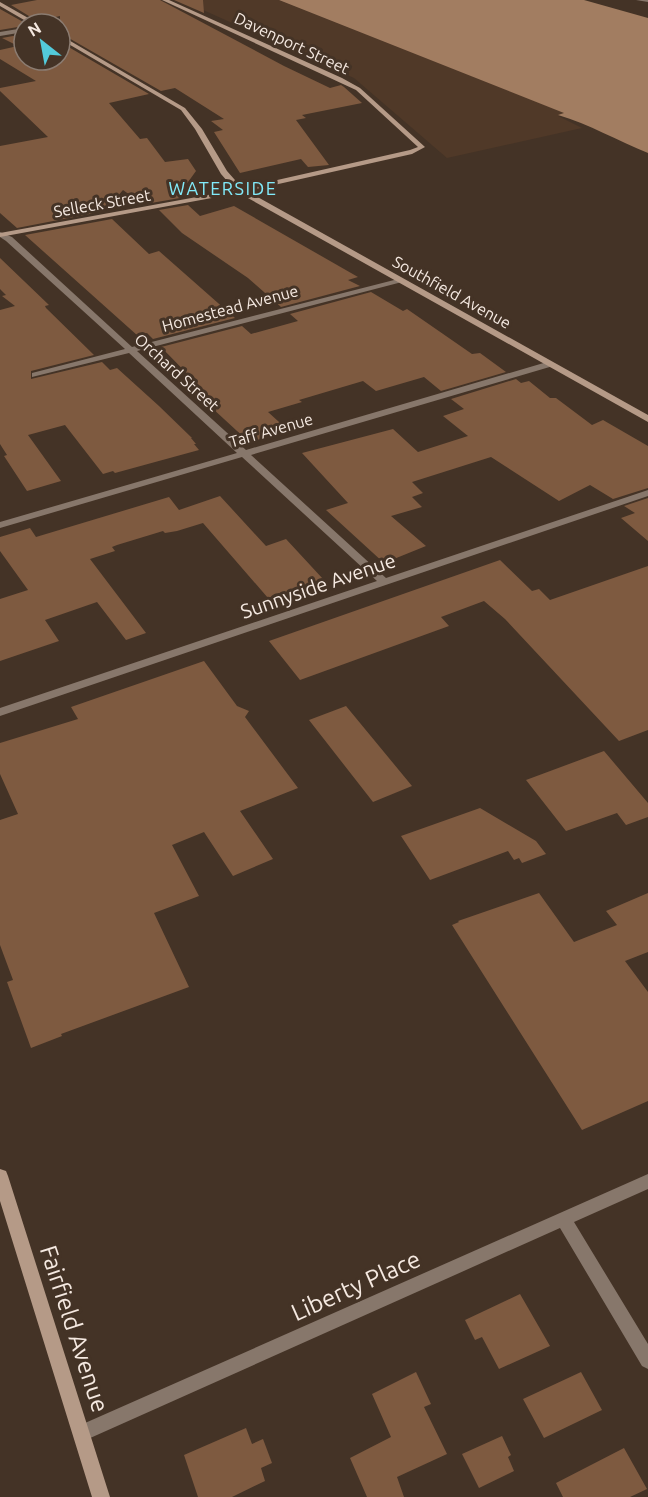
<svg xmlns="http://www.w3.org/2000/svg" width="648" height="1497" font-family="Ubuntu,sans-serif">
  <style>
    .built { fill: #503928 }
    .water { fill: #a27d61 }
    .building { fill: #7e5a40 }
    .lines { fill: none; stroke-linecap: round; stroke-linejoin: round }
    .street { fill: #87776b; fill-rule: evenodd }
    .secondary { fill: #b59a87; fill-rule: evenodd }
    .labels { text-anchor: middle; stroke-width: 6; stroke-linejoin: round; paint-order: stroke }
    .far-street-label { font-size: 16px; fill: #f5e9e1; stroke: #443326 }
    .far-neighbourhood-label { font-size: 18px; letter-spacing: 1.5px; fill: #82ebfa; stroke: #443326 }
    .street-label { font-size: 20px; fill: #f5e9e1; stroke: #443326 }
    .near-street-label { font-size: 24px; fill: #f5e9e1; stroke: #443326 }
  </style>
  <rect width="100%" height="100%" fill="#443326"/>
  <!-- built -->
  <path class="built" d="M181,0H279L566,113L558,116L582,128L447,158L354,78Z"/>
  <!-- water -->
  <path class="water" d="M279,0H584L648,18V153C618,141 589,124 558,115L564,113Z"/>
  <!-- building -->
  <path class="building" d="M37,0H160L284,66L330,88L341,85L344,87L362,103L302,115L306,118L296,120L329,165L308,167L301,159L240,173L214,132L223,130L211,121L224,119L175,88L161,91L60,33V16L37,21L11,5Z
    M174,0H203L204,13Z
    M0,9L25,23L24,26L0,30Z
    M24,34V60H60V42L149,94L109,103L140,139L147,138L165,162L188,159L196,171L178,196L180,198L151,203L147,198L137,200L123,190L110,205L100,207L105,211L17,228L0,213V146L48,137L0,91V88L36,81L0,59V50L18,46L2,38Z
    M188,205L200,216L234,206L358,277L348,280L360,286L281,307L248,278L182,233L159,210Z
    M112,219L149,254L159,251L235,318L153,339L147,333L138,336L25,235Z
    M0,258L49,305L45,306L46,308L94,355L31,371V379L102,362L110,370L117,368L159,406L192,438H191L196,444H194L199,450L115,473L113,471L103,474L65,425L28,435L61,481L27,491L4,456L7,455L0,444V310L15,306L2,296L6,295L0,289Z
    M371,292L403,311L407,309L472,354L480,353L506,372L441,391L424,377L376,391L363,381L299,400L302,402L268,412L289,431L249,442L199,396L207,394L161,347L242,326L251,334L298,321L290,314Z
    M516,379L521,383L529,381L550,398H556L592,425L603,420L648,446V488L613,499L590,485L559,501L491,457L412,482L423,493L412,497L422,507L391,516L426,546L384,563L326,510L348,503L302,453L393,429L418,452L468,436L443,416L464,409L451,399Z
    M220,496L266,546L286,539L323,579L268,598L203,523L177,531L165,533L163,531L117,545L112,547L115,551L90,559L146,633L126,640L97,602L45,620L59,641L0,661V599L28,590L0,551V537L30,528L36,537L169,497L179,510Z
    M648,498V541L621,518L635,513L624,506Z
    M500,560L532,591L539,589L550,600L648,566V730L619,741L505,619L484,601L441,617L449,626L300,680L269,641Z
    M204,661L237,706L249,711L245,717L298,788L240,811L273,859L233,876L204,832L172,845L199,896L154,913L189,987L61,1034L62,1036L31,1048L7,982L13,980L0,945V820L18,814L0,774V743L78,719L71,707Z
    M346,706L412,786L373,802L309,720Z
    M604,751L648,803V817L626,825L617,813L566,831L526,780Z
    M480,808L536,841L546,854L522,863L519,858L514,860L508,851L430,880L401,836Z
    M539,893L574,942L617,925L606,911L648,893V952L625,961L648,992V1101L582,1130L452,925L459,922L458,921Z
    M520,1294L550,1346L499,1369L482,1337L475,1340L465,1320Z
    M416,1372L431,1404L424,1407L447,1454L397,1477L404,1497H367L350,1458L391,1437L372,1394Z
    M581,1372L602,1410L544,1438L523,1399Z
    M246,1428L252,1444L263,1439L272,1463L261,1468L265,1481L232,1497H198L184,1455Z
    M502,1436L511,1455L508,1457L514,1471L479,1488L462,1454Z
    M624,1448L647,1489L630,1497H563L556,1483Z"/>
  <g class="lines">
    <!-- street -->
    <path class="street" d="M636,0H648V2Z
      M24,28V32L0,36V32Z
      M0,232L12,237L132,347L402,278V282L137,351L246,450L547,362H553V366L251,455L386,578L648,490V496L0,716V708L377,581L242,457L0,528V522L237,453L129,353L32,377V373L125,349L6,241L0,237Z
      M648,1174V1189L574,1222L648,1344V1369L642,1366L560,1228L88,1439L82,1442L76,1439L73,1433L76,1427Z"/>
    <!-- secondary -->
    <path class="secondary" d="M162,0H169L342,78L360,88L425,147L412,154L247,191L648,415V422L239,193L0,237V233L235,190L221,174L195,129L181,110L60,39V35L185,108L202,129L227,171L242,188L410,150L418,147L356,90Z
      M0,2L37,23L38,24H31L0,6Z
      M0,1169L6,1171L8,1176L110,1497H92L0,1201Z"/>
  </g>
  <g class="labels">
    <!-- far-street labels -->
    <g class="far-street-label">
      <text transform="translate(292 43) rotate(25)" y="6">Davenport Street</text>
      <text transform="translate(102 203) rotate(-10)" y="6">Selleck Street</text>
      <text transform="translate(452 292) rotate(29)" y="6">Southfield Avenue</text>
      <text transform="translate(230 308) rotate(-15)" y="6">Homestead Avenue</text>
      <text transform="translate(177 372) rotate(42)" y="6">Orchard Street</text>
      <text transform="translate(271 430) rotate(-16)" y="6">Taff Avenue</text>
    </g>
    <!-- far-neighbourhood labels -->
    <g class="far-neighbourhood-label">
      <text x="223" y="195">WATERSIDE</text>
    </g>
    <!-- street labels -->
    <g class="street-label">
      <text transform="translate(318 586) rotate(-19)" y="7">Sunnyside Avenue</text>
    </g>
    <!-- near-street labels -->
    <g class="near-street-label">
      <text transform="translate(356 1286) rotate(-24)" y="8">Liberty Place</text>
      <text transform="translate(74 1329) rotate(72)" y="8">Fairfield Avenue</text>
    </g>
  </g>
  <!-- north arrow -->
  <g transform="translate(42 42) rotate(329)"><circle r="28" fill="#443326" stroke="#8b7c71" stroke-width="1.5"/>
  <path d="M0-4.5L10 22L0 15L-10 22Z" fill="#53cbdb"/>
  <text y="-9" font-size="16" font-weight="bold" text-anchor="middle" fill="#f5e9e1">N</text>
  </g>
</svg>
